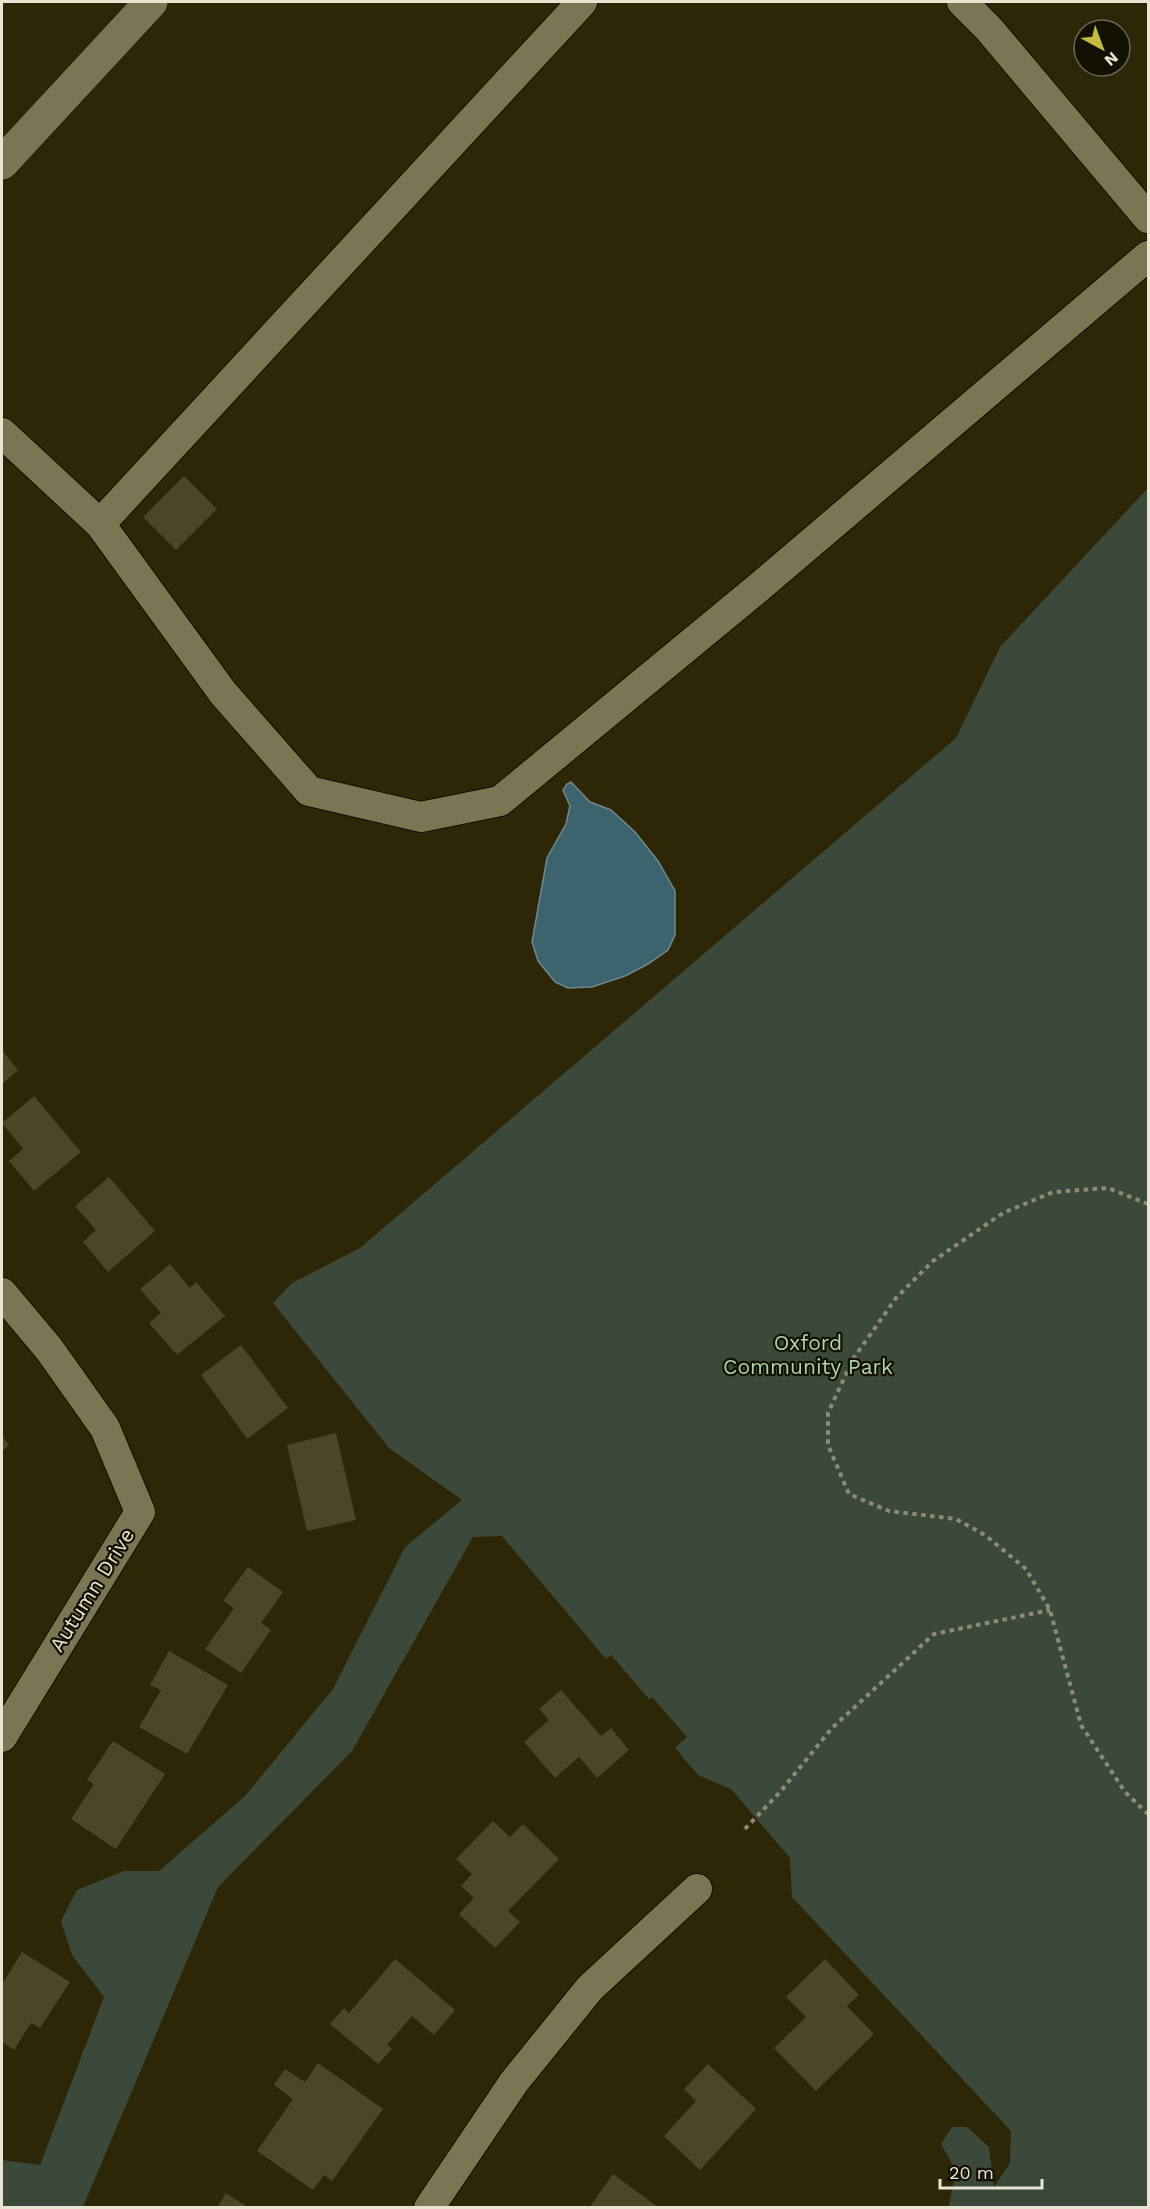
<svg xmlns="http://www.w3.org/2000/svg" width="1150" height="2209" font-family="'Work Sans',sans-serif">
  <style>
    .green { fill: #3b493a }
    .water { fill: #3c636e; stroke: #708a8c; stroke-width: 1.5 }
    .building { fill: #4c4628 }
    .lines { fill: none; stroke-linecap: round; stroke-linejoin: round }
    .minor-casing { stroke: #141000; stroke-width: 32 }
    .tertiary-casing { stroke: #141000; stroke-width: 34 }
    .path { stroke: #8f8b72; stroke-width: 4; stroke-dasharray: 4.5 4.5; stroke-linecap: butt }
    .minor { stroke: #7b7554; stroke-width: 30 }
    .tertiary { stroke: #7b7554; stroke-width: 33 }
    .labels { text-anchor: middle; stroke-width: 4.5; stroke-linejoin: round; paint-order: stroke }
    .park-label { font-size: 21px; fill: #a9d5a8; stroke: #131004 }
    .street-label { font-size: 21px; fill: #e8e5d3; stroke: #131004 }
  </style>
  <rect width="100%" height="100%" fill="#2d2707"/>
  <!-- green -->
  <path class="green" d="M1148,488V2207H947L949,2205L956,2171L941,2144L952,2127H967L989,2147L994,2187L1010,2163L1011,2131L792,1897L790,1858L731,1789L698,1775L675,1748L687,1737L652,1697L649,1699L611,1655L606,1659L502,1536L473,1537L352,1751L218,1887L83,2207H2V2160L40,2165L104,1997L72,1955L61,1921L77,1890L124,1871H159L245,1796L333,1689L405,1547L462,1500L389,1448L273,1303L292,1283L360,1248L956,738L1000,647Z"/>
  <!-- water -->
  <path class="water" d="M571,782L590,802L611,810L635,832L658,861L675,891V935L668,950L648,964L625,976L592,987L568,988L555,982L538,961L532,942L547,858L566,824L570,806L563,790L567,784Z"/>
  <!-- building -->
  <path class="building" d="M184,476L217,509L176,550L143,517Z
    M2,1050L18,1070L2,1084Z
    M34,1096L81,1152L34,1191L9,1161L23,1149L2,1123Z
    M109,1177L155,1231L108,1272L83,1242L96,1230L75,1206Z
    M170,1264L190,1288L196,1282L225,1316L177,1355L149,1323L161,1313L140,1289Z
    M241,1345L288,1408L247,1439L201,1375Z
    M336,1433L356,1520L307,1531L287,1445Z
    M2,1436L9,1445L2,1451Z
    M248,1567L283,1592L261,1623L271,1630L241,1673L205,1649L234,1608L223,1601Z
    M169,1651L228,1685L187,1754L139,1727L161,1690L150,1685Z
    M561,1690L601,1736L611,1728L629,1750L597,1778L579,1757L555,1778L524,1742L549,1720L539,1709Z
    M113,1741L165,1774L116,1849L71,1819L94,1784L87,1780Z
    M493,1821L510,1837L523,1824L559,1859L508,1911L520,1922L495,1948L459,1914L474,1898L461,1886L472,1874L456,1859Z
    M22,1952L70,1982L40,2028L31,2023L14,2050L2,2042V1984Z
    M395,1959L455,2010L434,2035L412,2016L387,2045L392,2049L378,2064L330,2024L344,2008L349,2013Z
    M825,1959L859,1995L847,2006L874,2034L816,2091L774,2048L806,2017L786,1997Z
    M318,2063L383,2109L332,2181L324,2175L313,2190L257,2151L293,2099L274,2085L285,2069L305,2082Z
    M708,2064L756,2109L700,2170L664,2136L696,2101L684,2089Z
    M613,2174L659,2208H589Z
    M226,2193L249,2208H217Z"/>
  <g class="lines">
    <defs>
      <path id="minor" d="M962,2L989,29L1148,218
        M2,433L100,524L223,693L309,791L421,817L500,801L758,588L1148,256
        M100,524L582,2
        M2,1293L49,1349L105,1428L140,1512L2,1737
        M429,2208L514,2082L590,1988L697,1889"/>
      <path id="tertiary" d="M2,163L151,2"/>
    </defs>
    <!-- minor casing -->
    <use href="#minor" class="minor-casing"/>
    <!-- tertiary casing -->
    <use href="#tertiary" class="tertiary-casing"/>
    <!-- path -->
    <path class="path" d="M1148,1204L1108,1188L1053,1192L1003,1213L933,1261L896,1298L853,1359L828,1413V1445L849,1494L889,1511L956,1519L985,1535L1026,1569L1050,1610L1081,1725L1125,1792L1148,1814
      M745,1829L780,1792L832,1728L934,1634L1050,1610"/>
    <!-- minor -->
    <use href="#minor" class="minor"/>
    <!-- tertiary -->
    <use href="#tertiary" class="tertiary"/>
  </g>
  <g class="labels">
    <!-- park labels -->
    <g class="park-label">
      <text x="808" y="1350">Oxford<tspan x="808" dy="24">Community Park</tspan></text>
    </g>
    <!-- street labels -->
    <g class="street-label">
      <text transform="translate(92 1590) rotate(-58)" y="7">Autumn Drive</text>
    </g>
  </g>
  <!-- border -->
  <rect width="1150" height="2209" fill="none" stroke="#e8e5d3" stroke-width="6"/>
  <!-- north arrow -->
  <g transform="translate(1102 48) rotate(139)"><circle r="28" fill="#131004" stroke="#686557" stroke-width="1.5"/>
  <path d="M0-4.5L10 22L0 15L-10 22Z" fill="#c4bc3e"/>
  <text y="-9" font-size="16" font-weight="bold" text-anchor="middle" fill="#e8e5d3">N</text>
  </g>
  <!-- scale -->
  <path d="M940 2179v9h102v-9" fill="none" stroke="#e8e5d3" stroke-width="3"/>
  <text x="949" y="2179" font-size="18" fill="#e8e5d3" stroke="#131004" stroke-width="4.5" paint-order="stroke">20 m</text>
</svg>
